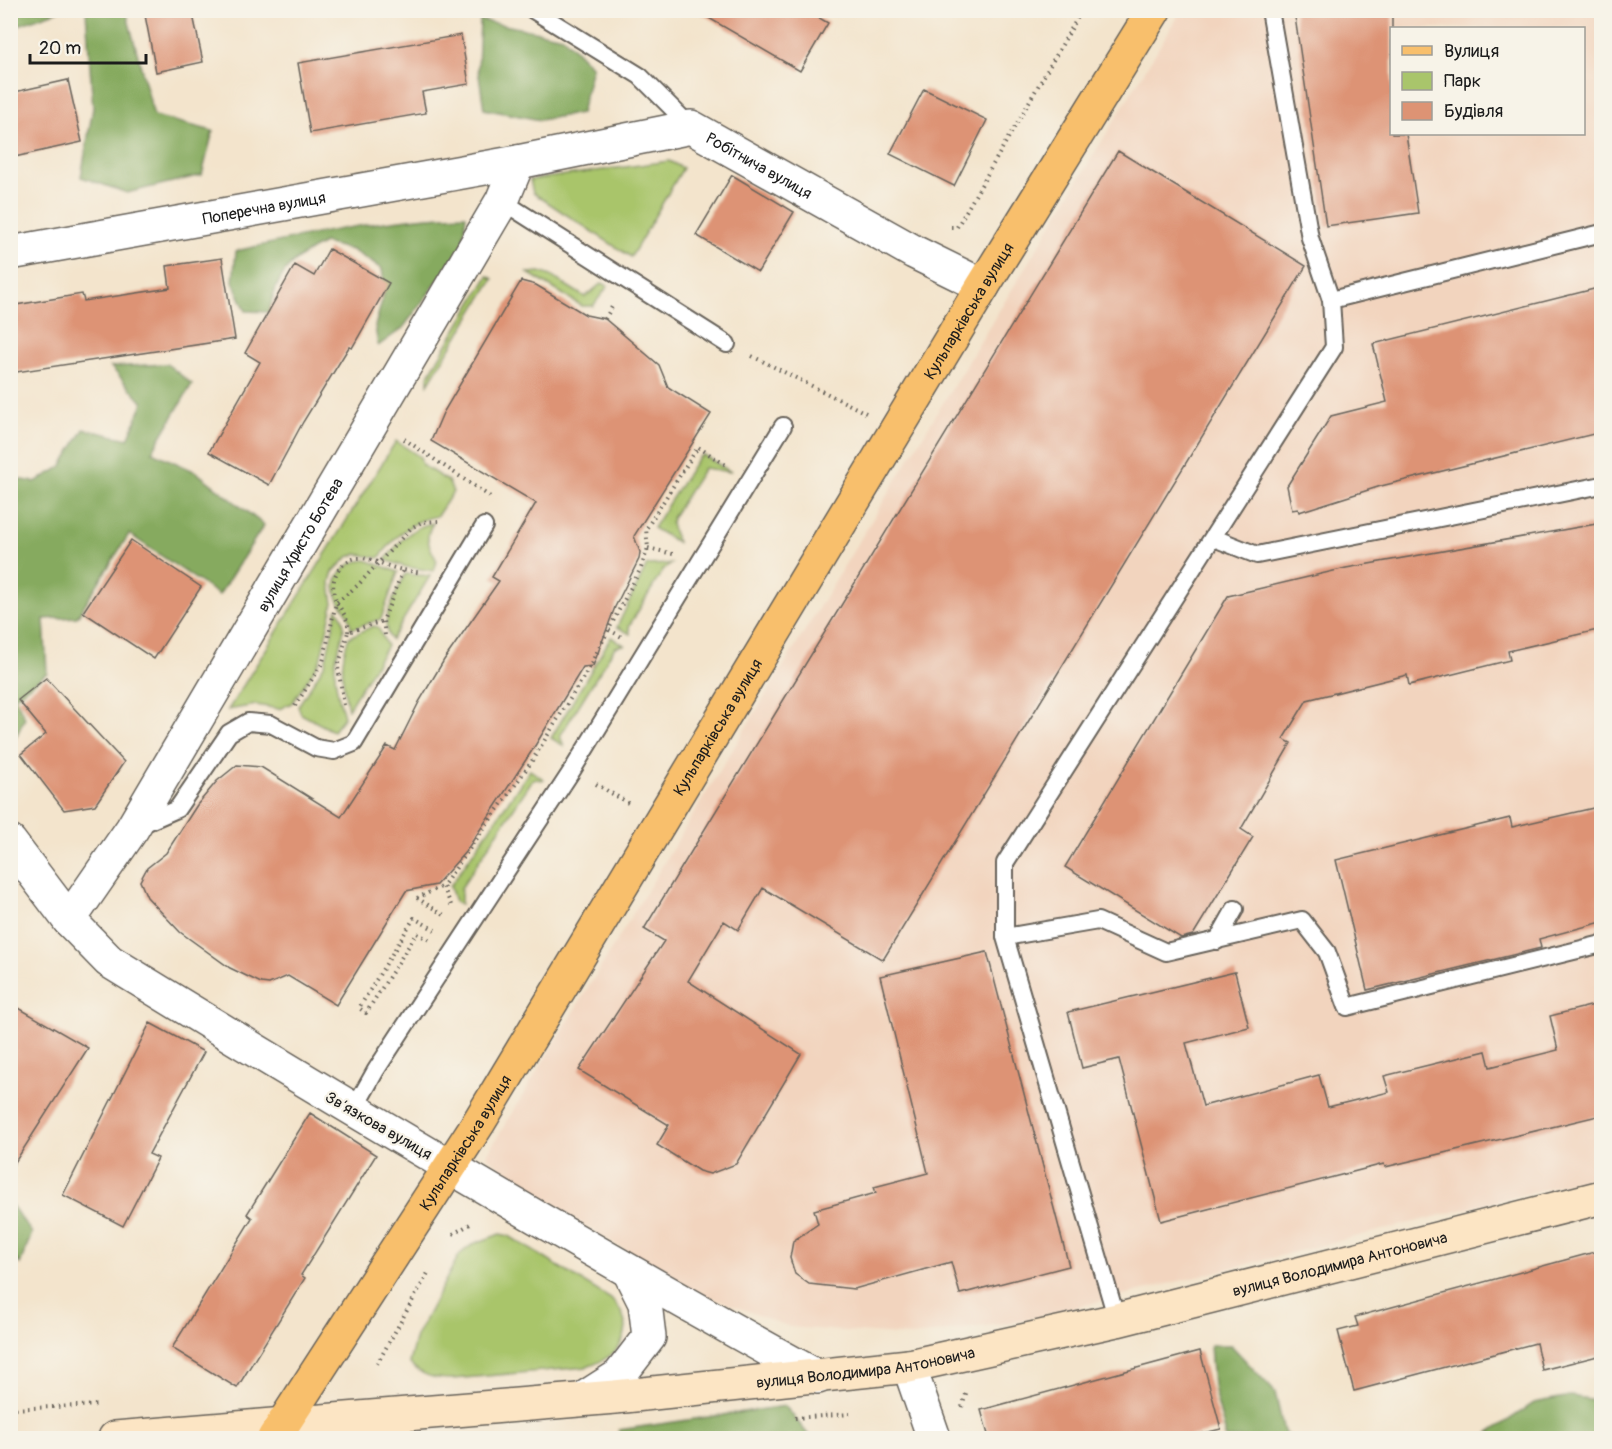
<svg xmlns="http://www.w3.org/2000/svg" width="1612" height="1449" font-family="Pangolin,sans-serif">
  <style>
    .built { fill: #f2d4be; fill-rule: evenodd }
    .green { fill: #a9c56b; stroke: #627044; stroke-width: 1.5 }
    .forest { fill: #86aa5f; stroke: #51633e; stroke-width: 1.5 }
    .building { fill: #dd9374 }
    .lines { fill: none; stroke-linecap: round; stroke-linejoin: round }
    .lane-casing { stroke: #67625a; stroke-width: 20 }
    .street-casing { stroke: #67625a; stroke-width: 36 }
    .secondary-casing { stroke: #67625a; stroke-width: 36 }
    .primary-casing { stroke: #67625a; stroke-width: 36 }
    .path { stroke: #67625a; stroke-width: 4; stroke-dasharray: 1.5 4.5; stroke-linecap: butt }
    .lane { stroke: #fff; stroke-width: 16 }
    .street { stroke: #fff; stroke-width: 33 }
    .secondary { stroke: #fce5c4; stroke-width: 33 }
    .primary { stroke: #f8bf6c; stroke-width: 33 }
    .labels { text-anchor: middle; stroke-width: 4.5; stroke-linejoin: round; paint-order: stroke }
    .street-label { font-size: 16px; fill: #1c1c1c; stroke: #f7f3e8 }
  </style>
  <rect width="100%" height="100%" fill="#f7f3e8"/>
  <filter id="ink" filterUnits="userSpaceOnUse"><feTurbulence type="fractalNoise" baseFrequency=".0167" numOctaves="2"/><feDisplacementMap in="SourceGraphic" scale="12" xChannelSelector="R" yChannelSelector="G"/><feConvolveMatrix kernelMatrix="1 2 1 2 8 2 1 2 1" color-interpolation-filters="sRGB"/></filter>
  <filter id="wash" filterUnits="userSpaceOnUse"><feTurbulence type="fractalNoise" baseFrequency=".008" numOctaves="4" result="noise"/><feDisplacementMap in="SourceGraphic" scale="24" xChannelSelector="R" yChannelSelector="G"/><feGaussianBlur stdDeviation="1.35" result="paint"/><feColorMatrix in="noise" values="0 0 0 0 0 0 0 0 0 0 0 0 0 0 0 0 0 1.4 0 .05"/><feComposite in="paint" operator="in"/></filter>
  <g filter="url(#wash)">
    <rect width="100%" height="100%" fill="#f3e4cc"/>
    <!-- built -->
    <path class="built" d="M1181,11H1601V1175L1021,1321L912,1336L790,1327L689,1289L525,1189L486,1156ZM1392,28H1584V134H1392Z"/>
    <!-- green -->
    <path class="green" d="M669,161L683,168L631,257L533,193L530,180Z
      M540,272L551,276L585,297L602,283L608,286L593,306H582L528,273Z
      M488,276L493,279L428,384V376Z
      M396,441L420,457L422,465L448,481L453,492L437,516C410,521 396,536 379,558L357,554L348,557L333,572L330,582L333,604L320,661L292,703L279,709L256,705L228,710Z
      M703,455L731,472L704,468L672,518L671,524L677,542L653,528L697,459Z
      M433,523C423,539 430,547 437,561L434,571L406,567L385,560C398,544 411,526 433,523Z
      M366,560L398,572L381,619L351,629C351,615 344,611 338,599C328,578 347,561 366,560Z
      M671,564L663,570L629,626L630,634L617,627L647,565Z
      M405,574L430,576L391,640C377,620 398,593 405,574Z
      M337,609C353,628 336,645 335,666C334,684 340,701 344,717L333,731L301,714L298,706L325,664Z
      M373,626L378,627L387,646L348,709C342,683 339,662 349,637Z
      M611,637L624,645L615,647L560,736L564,746L551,738Z
      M530,770L545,780L533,779L461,888V904L455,902L450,886Z
      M500,1234L509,1236L611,1299L622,1312L626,1327C624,1350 607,1360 587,1367L453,1379C434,1379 422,1376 409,1363L416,1336L459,1255L473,1244Z"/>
    <!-- forest -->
    <path class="forest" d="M11,10H58V11L11,28Z
      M86,11H126L154,116L213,131L202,175L127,193L81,177L93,108Z
      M480,20L563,37L592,67L581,113L540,120L484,109L478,69Z
      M466,215L463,247L403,328L378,346L375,326L385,290L382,269L352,250L324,243C290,260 277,273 269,312L246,311L233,282L236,251C312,234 388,217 466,215Z
      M167,364L192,384L152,452L196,472L264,525L219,595L129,534L77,617L44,619L47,673L15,697L25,718L11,747V478L35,482L61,467L84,429L128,439L143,403L111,367Z
      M10,1203L32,1233L20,1264L11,1254Z
      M1210,1345H1231L1275,1392L1284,1432L1292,1438H1225V1431L1213,1387Z
      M1570,1396L1601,1401V1438H1488V1434L1534,1403Z
      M785,1406L811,1438H617L619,1430Z"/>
    <g id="blocks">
      <!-- building -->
      <path class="building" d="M144,10H192L203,62L156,72Z
        M695,10H806L828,23L800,71Z
        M1294,10H1392V134H1406L1418,213L1326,226Z
        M461,35L469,84L422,92L426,113L310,133L298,63Z
        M68,80L82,142L10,158V93Z
        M924,89L987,120L954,186L890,154Z
        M1118,151L1306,266L883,960L763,888L738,930L724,921L688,981L801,1054L736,1164L710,1174L699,1171L657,1145L669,1125L579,1070L664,941L644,929Z
        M732,175L794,212L758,272L696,235Z
        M329,249L389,283L352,348L349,347L303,422L269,485L209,452L260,362L245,353L295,265L314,276Z
        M222,258L235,339L10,373V306L82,294L84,301L170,288L167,266Z
        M521,281L536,285L586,315L605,319L659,365L668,387L711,414L634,536L640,552L639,559L615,607L593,666L583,667L533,749L466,851L436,885L406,891L336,1005L288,976L269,984L261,983L230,968L180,932L147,897L140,881L147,868L166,853L197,805L217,781L237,765L261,767L341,817L387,746L395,750L419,702L444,660L499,581L492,577L536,503L431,441L443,413Z
        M1602,287V432L1381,486L1299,512L1298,509L1292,510L1287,486L1331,416L1387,402L1373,344Z
        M1602,523V629L1508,651L1510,660L1409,685L1407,675L1307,700L1283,739L1291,743L1241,829L1253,837L1193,935L1181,938L1065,867L1228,596L1346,568Z
        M131,540L201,587L154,659L83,612Z
        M46,678L124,762L95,805L64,810L21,754L46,734L18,700Z
        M1602,806V922L1539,939L1541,948L1367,990L1336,860L1510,818L1512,827Z
        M987,952L1069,1266L960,1294L951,1262L854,1289L809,1284L795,1274L790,1258L793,1241L818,1224L814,1210L876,1193L874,1187L928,1173L880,976Z
        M1235,972L1249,1027L1186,1043L1203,1106L1319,1075L1328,1107L1389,1092L1384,1076L1486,1051L1490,1067L1558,1050L1550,1016L1602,1003V1115L1385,1167L1384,1164L1161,1221L1119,1059L1082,1068L1068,1012Z
        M10,1003L88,1048L10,1170Z
        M150,1023L204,1052L149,1154L158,1158L123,1226L63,1195Z
        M310,1113L376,1155L301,1275L305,1278L237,1388L172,1348L252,1218L247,1214Z
        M1602,1250V1355L1542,1370L1536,1343L1354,1391L1338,1331L1358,1326L1355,1317Z
        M1200,1351L1221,1429L1184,1438H989L981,1410Z"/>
    </g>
  </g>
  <g filter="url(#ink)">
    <use href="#blocks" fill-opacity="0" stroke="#67625a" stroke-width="1.5"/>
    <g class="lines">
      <defs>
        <path id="lane" d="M533,10L640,76L691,127
          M502,201L727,344
          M1331,300L1602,233
          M1214,538L1257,555L1602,485
          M138,826L177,809L229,733L248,722L271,724L316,748L334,751L354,743L484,526
          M1005,937L1098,921L1166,952L1302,920L1327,952L1347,1007L1602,944
          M1217,941L1235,909
          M353,1111L376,1070L573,769L783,426
          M1117,1320L1005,937V863L1334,347L1331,300L1310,238L1270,10"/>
        <g id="street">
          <path id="s1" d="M10,253L518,162L691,127L914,252L983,286"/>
          <path d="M10,842L69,920L109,961C343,1105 578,1245 818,1377"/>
          <path id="s2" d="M69,920L132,829L502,201L518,162"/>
          <path d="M909,1366L934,1438"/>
          <path d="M583,1399L619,1376L649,1337L645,1303L630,1273"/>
        </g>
        <g id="secondary">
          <path id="s3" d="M115,1438L615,1397L909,1366L1117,1320L1602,1197"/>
        </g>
        <g id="primary">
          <path id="s4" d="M274,1438L479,1122L983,286L1154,10"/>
        </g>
      </defs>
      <!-- lane casing -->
      <use href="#lane" class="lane-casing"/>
      <!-- street casing -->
      <use href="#street" class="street-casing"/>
      <!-- secondary casing -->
      <use href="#secondary" class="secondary-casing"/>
      <!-- primary casing -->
      <use href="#primary" class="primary-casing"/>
      <!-- path -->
      <path class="path" d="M951,227H957L1082,10
        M605,319L613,305
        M752,356L866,413
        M404,439L492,498
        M648,548L673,554
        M609,630L622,637
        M348,632C350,615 337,609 334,594C332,585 334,575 340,568C357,548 375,563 395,568C404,571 413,571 422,573
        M385,635L383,621L403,570
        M344,705L338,667L348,632L383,621
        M295,706L323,662L336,603L358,585L411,528L422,522L439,521
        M596,784L628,803
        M417,898L444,915
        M417,898L443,886
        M451,905L443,886L530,764L586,673L641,568L648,548L646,529L698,447L726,465
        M429,940L417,933L366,1013L359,1008L414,918L435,930
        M453,1234L472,1223
        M377,1364L428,1273
        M962,1407L967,1391
        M10,1409L98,1405
        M795,1418L850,1414"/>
      <!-- lane -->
      <use href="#lane" class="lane"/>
      <!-- street -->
      <use href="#street" class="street"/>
      <!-- secondary -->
      <use href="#secondary" class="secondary"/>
      <!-- primary -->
      <use href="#primary" class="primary"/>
    </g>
  </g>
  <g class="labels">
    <!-- street labels -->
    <g class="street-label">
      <text dy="6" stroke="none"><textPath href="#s1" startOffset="771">Робітнича вулиця</textPath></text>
      <text dy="6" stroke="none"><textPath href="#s1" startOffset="258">Поперечна вулиця</textPath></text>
      <text dy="6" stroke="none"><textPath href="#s4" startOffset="1324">Кульпарківська вулиця</textPath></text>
      <text dy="6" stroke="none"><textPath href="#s2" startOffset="441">вулиця Христо Ботева</textPath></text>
      <text dy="6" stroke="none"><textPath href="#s4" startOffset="838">Кульпарківська вулиця</textPath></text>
      <text transform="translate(379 1125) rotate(30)" y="6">Звʼязкова вулиця</text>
      <text dy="6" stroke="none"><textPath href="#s4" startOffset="352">Кульпарківська вулиця</textPath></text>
      <text dy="6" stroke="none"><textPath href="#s3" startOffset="1240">вулиця Володимира Антоновича</textPath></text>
      <text dy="6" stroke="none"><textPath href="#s3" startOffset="754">вулиця Володимира Антоновича</textPath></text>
    </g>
  </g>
  <!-- margin -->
  <rect width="1612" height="1449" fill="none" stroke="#f7f3e8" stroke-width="36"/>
  <!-- legend -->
  <rect x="1390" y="27" width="195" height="108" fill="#f7f3e8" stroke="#9f9d96" stroke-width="1.5"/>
  <rect x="1402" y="46" width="30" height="9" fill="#f8bf6c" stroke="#9f9d96" stroke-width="1.5"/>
  <text x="1444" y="57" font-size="18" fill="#1c1c1c">Вулиця</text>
  <rect x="1402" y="72" width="30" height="18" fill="#a9c56b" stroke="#9f9d96" stroke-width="1.5"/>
  <text x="1444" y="87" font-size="18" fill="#1c1c1c">Парк</text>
  <rect x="1402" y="102" width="30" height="18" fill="#dd9374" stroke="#9f9d96" stroke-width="1.5"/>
  <text x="1444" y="117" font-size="18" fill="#1c1c1c">Будівля</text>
  <!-- scale -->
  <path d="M30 54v9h116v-9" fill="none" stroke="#1c1c1c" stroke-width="3"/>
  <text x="39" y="54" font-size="18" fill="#1c1c1c" stroke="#f7f3e8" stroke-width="4.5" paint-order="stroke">20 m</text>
</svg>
